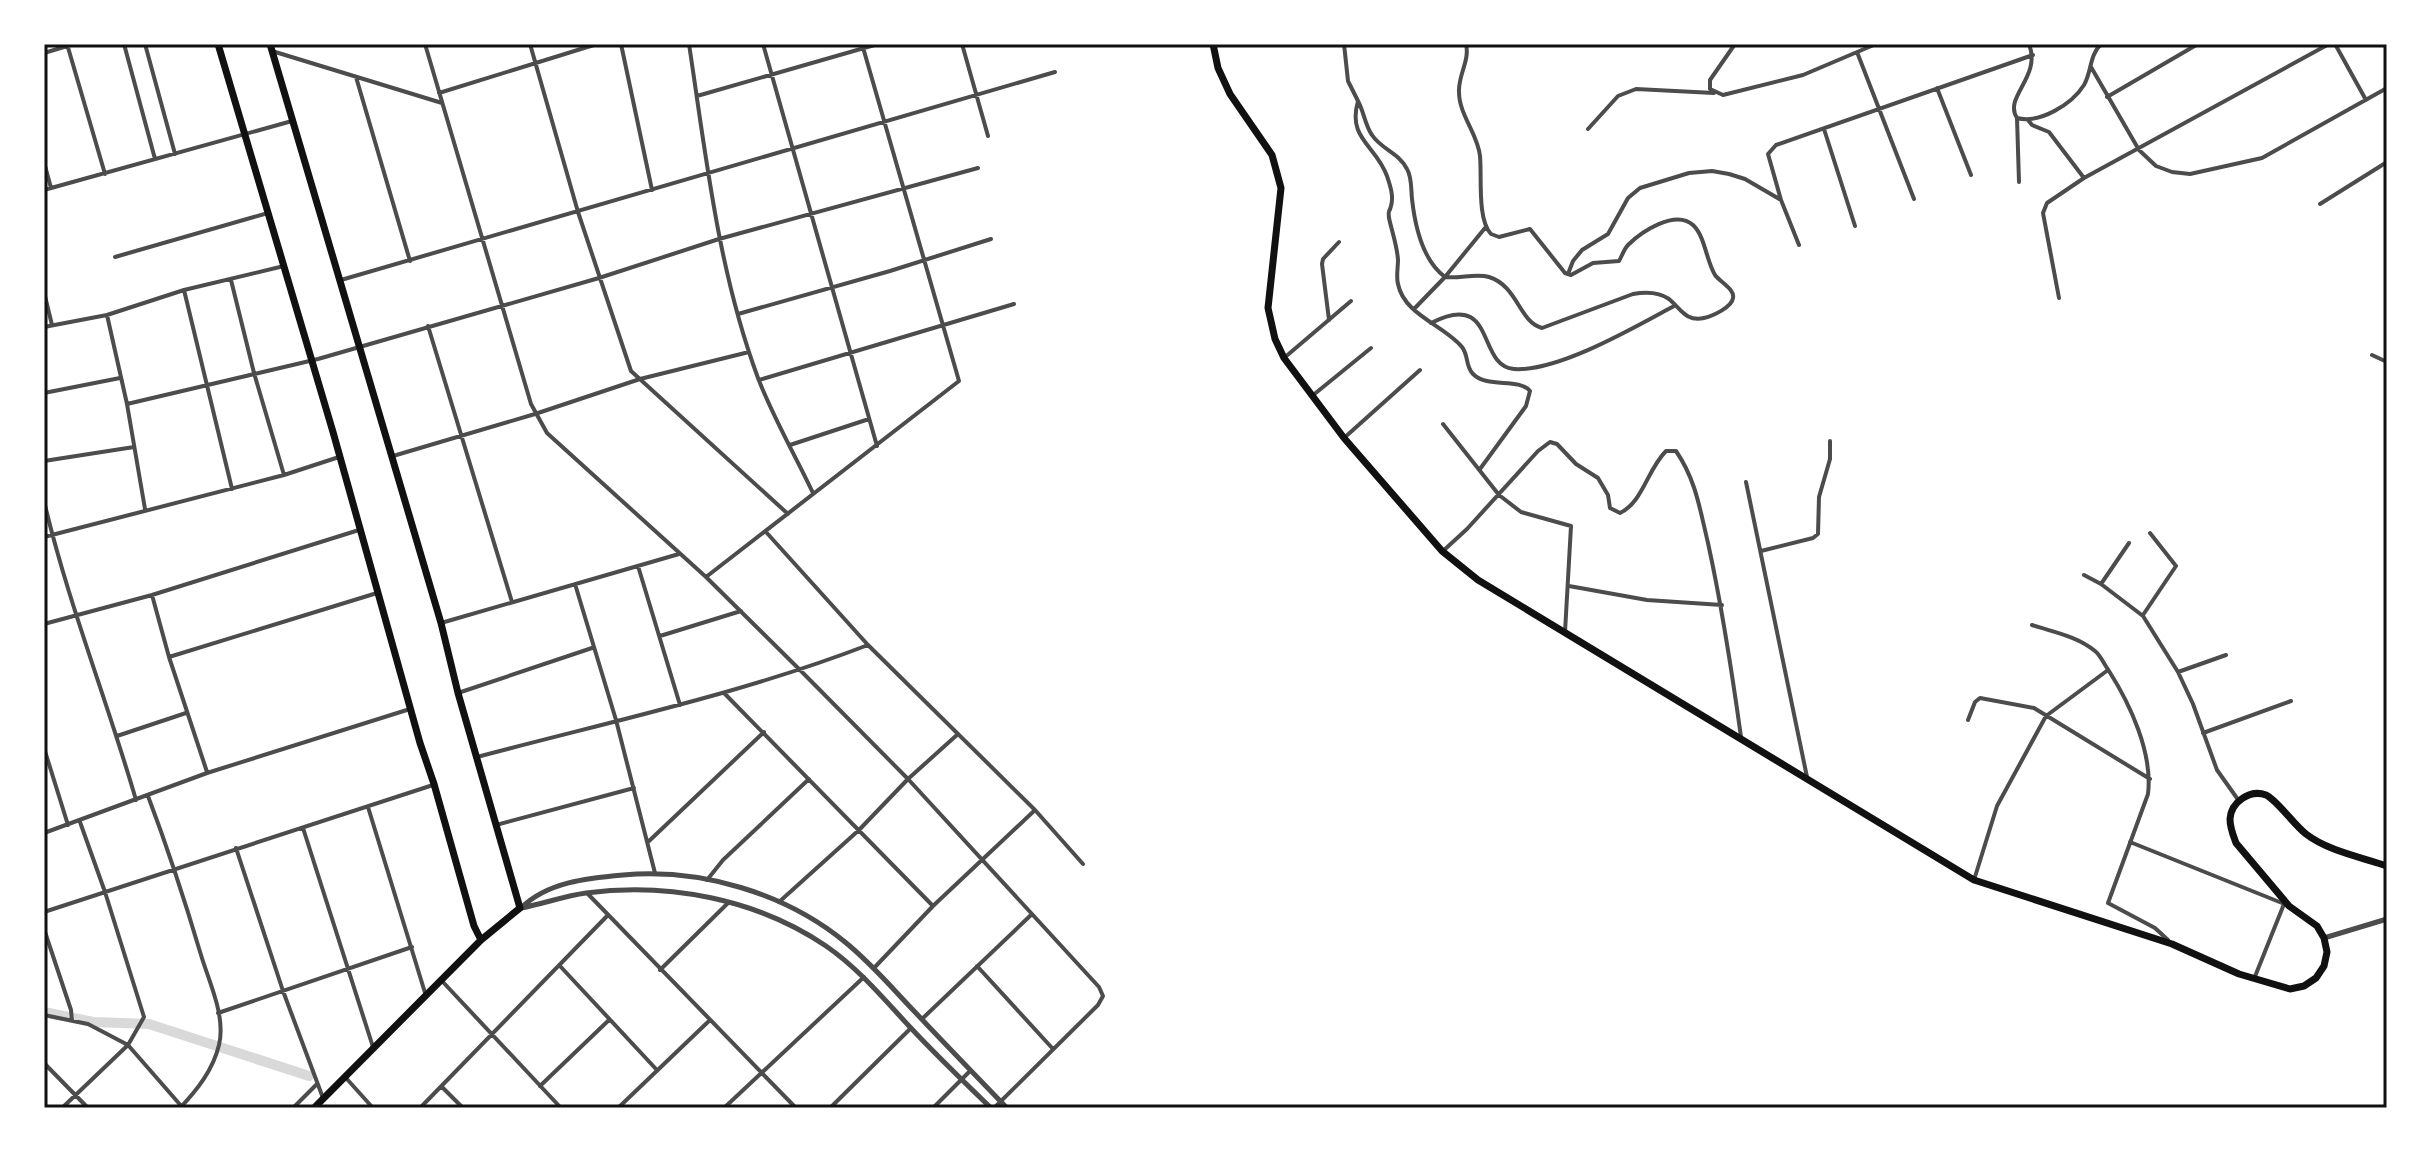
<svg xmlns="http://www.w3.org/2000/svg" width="2431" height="1152" font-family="'PT Sans',sans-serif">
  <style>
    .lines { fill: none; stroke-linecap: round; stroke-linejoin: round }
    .canal { stroke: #d9d9d9; stroke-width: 10 }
    .minor { stroke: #4c4c4c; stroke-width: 4 }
    .tertiary { stroke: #4c4c4c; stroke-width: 5 }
    .trunk { stroke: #111; stroke-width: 7 }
    .neatline { fill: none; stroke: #111; stroke-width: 3 }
  </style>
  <rect width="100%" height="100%" fill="#fff"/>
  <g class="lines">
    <!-- canal -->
    <path class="canal" d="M44,1012L93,1022L149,1024L309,1076"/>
    <!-- minor -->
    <path class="minor" d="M67,44L105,174
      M124,44L155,159
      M145,44L175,154
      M425,44L531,404L547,433L706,577L801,671L908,779L1099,987L1103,996L1098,1005L994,1108
      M530,44L578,212L631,371L788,514
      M621,44L652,190
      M689,44C706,156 718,270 758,378C773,417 795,455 813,493
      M763,44L877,446
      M962,44L988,136
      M1344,44L1348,81L1358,101C1347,139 1376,145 1387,176C1390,185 1394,196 1391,206C1389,214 1388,209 1389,218C1392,232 1397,245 1398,260C1398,268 1396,276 1398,284C1404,315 1444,325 1462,347C1469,356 1465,366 1473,374C1488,389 1518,377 1530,391L1526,406L1480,469
      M1735,44L1710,80V89L1723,95L1803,75L1876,44
      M2335,44L2366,100
      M272,51L442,103
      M1857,52L1914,199
      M44,53L74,44
      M2091,67L2139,150L2156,166L2172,172L2190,174L2262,158L2387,88
      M356,77L410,261
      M1937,88L1971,175
      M439,93L597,44
      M697,96L878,44
      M2107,97L2198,44
      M1358,101C1364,112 1365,125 1372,135C1381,149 1399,153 1407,169C1412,177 1411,190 1412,199C1415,226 1422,260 1445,277L1485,228
      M2017,118C2003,97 2042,77 2029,44
      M2028,120L2032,125L2049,132L2084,178
      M1588,129L1618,96L1636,89L1714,93
      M1824,129L1855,226
      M44,162L51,188
      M2019,182L2017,118C2040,124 2072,104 2084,85C2092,71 2089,56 2101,44
      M44,190L292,121
      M1781,200L1768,154L1776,145L2033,55
      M2320,204L2387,162
      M115,257L268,213
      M1568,274L1573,261L1582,250L1608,234L1628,198L1640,188L1689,173L1712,171L1729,174L1745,179L1781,200L1799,245
      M231,280L254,373L284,475
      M341,280L1055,72
      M184,290L232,489
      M44,292L52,325
      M2059,298L2043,213L2047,203L2084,178L2329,44
      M1414,309L1445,277C1459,279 1476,273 1489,277C1518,286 1519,322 1542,328L1633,294C1644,292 1659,292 1669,299C1681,309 1686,322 1704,318C1713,316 1732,307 1733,298C1735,289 1720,282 1715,275C1706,260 1705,236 1693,225C1675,209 1641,232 1628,245C1624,249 1622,256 1619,261L1593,263L1571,275L1565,273L1530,229L1499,237L1491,234C1477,219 1482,177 1480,156C1478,134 1459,115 1459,92C1458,75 1470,61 1466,44
      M738,314L890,271L991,239
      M107,315L127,404L145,509
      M1329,320L1322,264L1323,259L1339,242
      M1431,323C1497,289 1476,366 1514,369C1558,372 1635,327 1674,306
      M428,326L512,602
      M44,327L107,315L184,290L284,266
      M2372,355L2387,362
      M1284,358L1351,301
      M759,380L1014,304
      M44,393L120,378
      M1312,396L1371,348
      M127,404L318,359L599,278L719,239L978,168
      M1443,424L1499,495L1521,512L1571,526L1565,632
      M1344,438L1420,370
      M790,445L869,419
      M393,456L535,414L640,379L749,352
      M44,461L134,447
      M1746,482L1807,777
      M44,501C68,603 107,700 136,800
      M766,532L868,645L1035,810L1083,864
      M44,537L284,475L339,457
      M1443,551L1467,529L1538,451L1550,442L1557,444L1576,464L1598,478L1608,495L1610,508L1620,513C1643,502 1647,470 1666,451H1676C1696,480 1700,510 1708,543C1722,607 1732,672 1741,737
      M1761,551L1813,538L1818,534L1819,497L1830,459V441
      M638,566L680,705
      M2084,575L2101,584L2143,616L2178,672L2193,704L2217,770L2239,801
      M706,577L959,381L862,44
      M575,584L616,720L655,873
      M2101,584L2129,543
      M1569,586L1647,600L1722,605
      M152,595L169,657L207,772
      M2143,615L2176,566L2150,533
      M441,623L679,554
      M44,624L152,595L359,530
      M2032,625C2053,632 2077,636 2095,651C2101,656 2104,664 2109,671C2130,704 2153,753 2148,794L2108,903L2155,928L2168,940
      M660,636L741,611
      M169,657L377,593
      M2178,672L2226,655
      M458,693L592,648
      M725,694L933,906
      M1968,720L1975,702L1980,698L2034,708L2150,779
      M2203,733L2291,701
      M117,736L186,713
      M44,748L68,825
      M477,757C608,722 741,694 868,645
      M148,796C168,849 185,901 201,955C209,982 226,1016 219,1045C213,1070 197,1090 180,1108
      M368,807L426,996
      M496,825L634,788
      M303,828L373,1047
      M44,833L207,773L410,709
      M648,842L764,732
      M2130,842L2287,905
      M236,848L283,991L323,1098
      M707,880L723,860L809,779
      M1974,880L1997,806L2046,716L2108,670
      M587,893L796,1108
      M779,902L859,830L908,779L958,734
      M44,912L433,785
      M44,929L71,1010L72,1021
      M560,966L656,1069
      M977,966L1053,1049
      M874,968L933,906L1035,810
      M660,970L728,903
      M2254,979L2284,904
      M442,981L561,1108
      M218,1013L412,947
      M44,1015L88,1024L128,1045L183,1108
      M922,1019L1031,915
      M44,1063L88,1108
      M346,1078L373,1108
      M540,1086L609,1020
      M442,1087L463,1108
      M62,1108L128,1045L144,1017L105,892L80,822
      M293,1108L317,1084
      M420,1108L608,915
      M618,1108L710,1020
      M724,1108L864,977
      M830,1108L911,1028
      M933,1108L970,1071"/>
    <!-- tertiary -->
    <path class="tertiary" d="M521,908C547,882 588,878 623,875C701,868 785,893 845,942C871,963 892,988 914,1011C945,1044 976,1076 1007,1108
      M521,908C543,904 564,896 586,893C668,882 757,899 826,946C858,968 883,998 909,1026C935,1054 963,1081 991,1108
      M2324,938L2387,919"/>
    <!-- trunk -->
    <path class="trunk" d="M218,44L333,432L420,743L434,784L474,926L481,940
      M270,44L441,623L458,693L520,908L481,940L314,1108
      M1213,44L1218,68L1230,94L1272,155L1281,188L1268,308L1275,339L1284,358L1344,438L1442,551L1478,580L1974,880L2172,944L2239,974L2290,989L2304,986L2316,978L2324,966L2327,952L2324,938L2317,926L2289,906L2236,843C2233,835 2230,828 2230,819C2231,802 2250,789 2266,795C2277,800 2294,825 2306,834C2328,851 2361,857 2387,866"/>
  </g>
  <!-- border -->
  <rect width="2431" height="1152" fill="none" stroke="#ffffff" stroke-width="92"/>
  <rect x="46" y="46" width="2339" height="1060" class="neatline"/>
</svg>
